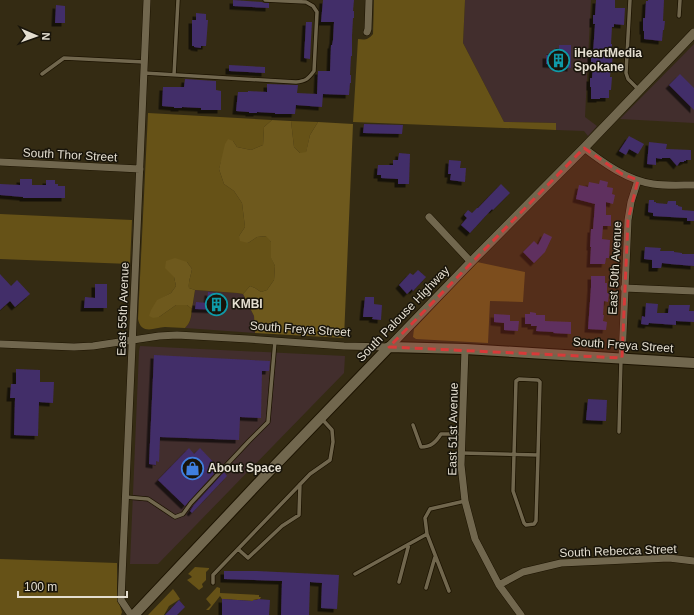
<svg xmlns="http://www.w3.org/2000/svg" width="694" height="615" font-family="Arial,sans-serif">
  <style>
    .commercial { fill: #422e2d }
    .green { fill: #665217 }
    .forest { fill: #6e591d }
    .building { fill: #432d69; filter: url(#shadow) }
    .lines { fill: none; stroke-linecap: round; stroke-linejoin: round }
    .service-casing { stroke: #1c1300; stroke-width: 5 }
    .minor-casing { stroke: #1c1300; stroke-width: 8 }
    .tertiary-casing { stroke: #1c1300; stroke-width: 10 }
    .secondary-casing { stroke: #1c1300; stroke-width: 12 }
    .service { stroke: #71674e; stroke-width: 3.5 }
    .minor { stroke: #71674e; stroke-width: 7 }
    .tertiary { stroke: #71674e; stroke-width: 9 }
    .secondary { stroke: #71674e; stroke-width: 10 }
    .marked { fill: #d73a39; fill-opacity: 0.2; stroke: #d73a39; stroke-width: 3; stroke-dasharray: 8 5; stroke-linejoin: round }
    .labels { text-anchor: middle; stroke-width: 3; stroke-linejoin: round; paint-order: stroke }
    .poi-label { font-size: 12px; font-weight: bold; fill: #e4ded0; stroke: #18140a; text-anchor: start }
    .street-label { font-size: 12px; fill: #e4ded0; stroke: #18140a }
  </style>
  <defs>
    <filter id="shadow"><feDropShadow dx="-3.5" dy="3.5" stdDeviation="0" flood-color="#0009"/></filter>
  </defs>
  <rect width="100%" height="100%" fill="#342b13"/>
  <!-- commercial -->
  <path class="commercial" d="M465,0H591L585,117L597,126L588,136L584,131L556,130V123L504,122L463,43Z
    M694,44V123L620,119Z
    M195,290L237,293L243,294L254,316L255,333L185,328L189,323L191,318Z
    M140,346L345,356L344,373L158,564H130L139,351Z"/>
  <!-- green -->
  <path class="green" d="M374,0H465L463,43L504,122L556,123V130L353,122L358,39C365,40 368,40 373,34Z
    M148,113L272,120L264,127L263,145L251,150L237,147L233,141L221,162L219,169L224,184L234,191L242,203L245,227L239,236L248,243L257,237L267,236L271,242V257L275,266L274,280L267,290L261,292L255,288L250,286L243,294L237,293L195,290L189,288C188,281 191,276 192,269L187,262L174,277L176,286L171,293L157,301L159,317L176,305H187L192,309C191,317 191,322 185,328C178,328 171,327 165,327C154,328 141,335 138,319Z
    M291,121L318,122L310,135L306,153H300L294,147Z
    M0,214L132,220L130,264L0,259Z
    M477,262L525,272L523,302L490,301L488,343L416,339L413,337L414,329Z
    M0,559L117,563V597L122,612L121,615H0Z
    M195,567L209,568V569L206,572V580L202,584L203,587L199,590L187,580L192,577L190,575L188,574Z
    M217,587L220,588V593L259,595V597H261L260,599L253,600V601L222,599L220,596L209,610H206L211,605L206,599Z
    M173,589L176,593L180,599L169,606L164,615H148Z"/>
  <!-- forest -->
  <path class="forest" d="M272,120L291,121L294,147L300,153L306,152L310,135L318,122L353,124L344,338L255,333L254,316L243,294L250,286L255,288L261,292L267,290L274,280L275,266L271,258V242L266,236L257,237L248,243L240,241L239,236L245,227L242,203L234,191L224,184L219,169L225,144L228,139L233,141L237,147L251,150L263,145L264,127Z
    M175,258L187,262L192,269C191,276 188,281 189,288L195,290L192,309L187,305H176L159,317L153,318L149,316L151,310L157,300L171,293L176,286L174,277L165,268L166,261Z"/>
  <!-- building -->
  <path class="building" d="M233,0L262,2L264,3H269V8L233,6Z
    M323,0H354L353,11H354V18H353L352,36V56H351L350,75H351V83H350L349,95L323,94L322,107L296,105L295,114H275V113L257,112V113H249V112L236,111L238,92H248V91L267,92V84L298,85L297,93L317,94L318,71H330L331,45H332L333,40L334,22H321Z
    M596,0H615V8H625L624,25L614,24V27H612L611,44H612V52H613L612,65H611L610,77H612L611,90H609V98H600V99H591V87H590V78H592L593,62H591V53H593L595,24H593V15H595Z
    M648,0H664L663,21H665L664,30H663L662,41L644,39V31H643V18H645L646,1H648Z
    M56,5L65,6V23H55Z
    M196,13L206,14V20H208L206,46H201V48L194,47V46H192V20H196Z
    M306,22H312L310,59L304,58Z
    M559,45H571V68L559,67V65L546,64V55H550V51H559Z
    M229,65L265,67V73L229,71Z
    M680,74L694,88V110L669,85Z
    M185,79L216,81V90L221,91V110H201V108L182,107V108H174V107L162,106L163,87H184Z
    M364,124L403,125L402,134L363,133Z
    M629,136L644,144L638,154L629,149L626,155L619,151Z
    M649,142L667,144L666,149L691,150V160H686V161H684V162H680L677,166L670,158H662V159L656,158V165L647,164Z
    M399,153L410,154L409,184H398V179L381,178V175H377L378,165H393V160H398Z
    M449,160L461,161L460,168H466L465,182L450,180L451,174H448Z
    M20,179H32V185H46V180H55V184H58V186H65V198H23V197L0,195V184L20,185Z
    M600,180L608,182L607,187L613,188L612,194L615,195L613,204L606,202V215H611V226H603L602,239L610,240L609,258H606L605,264H590L591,247H590L591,229H593L595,204L576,199L579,185L588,187L589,182L599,184Z
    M501,184L510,193L493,210L492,209L470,233L461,225L467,218L464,215L468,210L472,213L477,208H478Z
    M649,200H654V202H656V203L667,204L668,201H676V205H678V206L682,207V210L694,211V221H687V218L653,216V213L648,212Z
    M544,233L552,237L545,252L534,263L523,252L534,241L538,245Z
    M645,247L661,248L660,251H674V252L682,253V254H694V266L670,264L662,263L661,268H652V260L644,259Z
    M418,270L426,277L413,291L412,289L407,294L399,285L410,273L413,275Z
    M0,274L11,286L17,280L30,294L15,307L10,301L0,310Z
    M591,276H605V283H607V293H609L608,302L604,301L603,315H604L603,321L607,322L606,330L588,329L591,287Z
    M95,284H107V308H84L85,297L95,298Z
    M208,292L216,293V298L227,299L226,310L195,309L196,302L207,303Z
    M365,297H374V304L382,305L381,320L372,319L373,317H363Z
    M646,303L658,304L657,313H668L669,305H690L689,311H694V322L676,321V325L649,323L648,325L641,324L642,316L645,317Z
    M530,312L536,313V315H545V321L571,322V334L553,333L554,332L536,331L537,326H531V324H525V314H530Z
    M494,314L510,315V321H519L518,331L504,330V323L494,322Z
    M154,355L270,361L269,371H262L261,418L240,417L239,440L160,437L159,462L156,461V465L149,464Z
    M16,369L40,370V382H54L53,403L39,402L38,436L14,435L15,398H10L11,384H16Z
    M588,399L607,400L606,421L586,420Z
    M189,448L194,454L200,448L219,468L185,506L158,480Z
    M224,472L227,476L192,513L190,511L194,505Z
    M224,571H257L339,575L337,609L321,608L322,583L310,582L309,615H281L282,581L224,579Z
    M222,599L253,601V600H257L258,599L270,600L269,615H222Z
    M179,600L185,607L177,615H165Z"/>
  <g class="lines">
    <defs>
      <path id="service" d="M630,0L626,73L628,79L639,90
        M679,16L680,0
        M144,73L296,82C306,81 308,79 314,71L317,12L313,6L306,2L265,0
        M42,74L64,58L144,62
        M174,75L178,0
        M413,425L421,447C431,447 436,442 441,434H462
        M619,432L621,359
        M462,453L538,455L536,521L534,524L526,525L524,523L513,491L516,381L519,379L538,380L540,382L538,455
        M126,497L148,499L175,517L183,514L191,503L249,441L268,422L275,341
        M238,549L248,558L282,526L299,515L300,484
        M355,574L427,534
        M399,582L409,544
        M213,583V575L310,474L330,460L333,442L332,430L322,419
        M426,588L435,557
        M449,591L427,534L425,518L430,509L465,501"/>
      <path id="minor" d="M367,32L368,29L369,0
        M584,148C605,164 627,180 653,184C666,186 681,185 694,185
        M0,162L140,169
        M429,217L471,262
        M624,288L694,291
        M0,344L74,347L93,346L159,336L177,335L248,339L344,346L389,347
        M465,349L461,465L465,501L475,539L499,585L521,615
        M622,358L628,220L631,202L638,180
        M499,585L523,572L561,563L669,558L694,561
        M131,615L121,600L147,0"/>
      <path id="tertiary" d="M389,347L471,262L584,148L694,33"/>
      <path id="secondary" d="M134,615L262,479L389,347L465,349L694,363"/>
    </defs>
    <!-- service casing -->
    <use href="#service" class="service-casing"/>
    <!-- minor casing -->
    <use href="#minor" class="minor-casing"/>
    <!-- tertiary casing -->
    <use href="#tertiary" class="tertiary-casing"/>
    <!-- secondary casing -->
    <use href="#secondary" class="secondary-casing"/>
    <!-- service -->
    <use href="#service" class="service"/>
    <!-- minor -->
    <use href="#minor" class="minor"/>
    <!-- tertiary -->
    <use href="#tertiary" class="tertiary"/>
    <!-- secondary -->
    <use href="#secondary" class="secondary"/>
  </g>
  <!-- marked area -->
  <path class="marked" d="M584,148L622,174L638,180L628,220L622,358L389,347Z"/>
  <!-- icons -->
  <defs>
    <symbol id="building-ring" viewBox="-11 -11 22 22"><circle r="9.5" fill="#18140a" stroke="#0f9aa8" stroke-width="1.5"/><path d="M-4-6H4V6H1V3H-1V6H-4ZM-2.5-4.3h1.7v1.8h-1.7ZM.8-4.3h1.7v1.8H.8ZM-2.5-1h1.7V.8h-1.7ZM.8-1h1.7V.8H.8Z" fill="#0f9aa8"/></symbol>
    <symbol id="shop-ring" viewBox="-11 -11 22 22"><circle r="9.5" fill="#18140a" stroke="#3f7fe0" stroke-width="1.5"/><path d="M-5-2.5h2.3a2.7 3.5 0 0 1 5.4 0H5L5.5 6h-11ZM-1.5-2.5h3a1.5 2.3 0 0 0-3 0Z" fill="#3f7fe0"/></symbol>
  </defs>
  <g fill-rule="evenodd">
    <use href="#building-ring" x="546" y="48" width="25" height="25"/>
    <use href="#building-ring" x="204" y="292" width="25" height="25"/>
    <use href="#shop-ring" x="180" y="456" width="25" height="25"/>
  </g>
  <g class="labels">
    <!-- poi labels -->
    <g class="poi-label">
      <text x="574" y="57">iHeartMedia<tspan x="574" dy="14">Spokane</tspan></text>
      <text x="232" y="308">KMBI</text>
      <text x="208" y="472">About Space</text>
    </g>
    <!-- street labels -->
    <g class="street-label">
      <text transform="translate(70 155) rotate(3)" y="4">South Thor Street</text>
      <text transform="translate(615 268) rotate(-87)" y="4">East 50th Avenue</text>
      <text transform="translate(123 309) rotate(-88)" y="4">East 55th Avenue</text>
      <text transform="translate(403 314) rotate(-46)" y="4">South Palouse Highway</text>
      <text transform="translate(300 329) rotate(4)" y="4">South Freya Street</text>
      <text transform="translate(623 345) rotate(4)" y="4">South Freya Street</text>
      <text transform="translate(453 429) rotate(-89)" y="4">East 51st Avenue</text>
      <text transform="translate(618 551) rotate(-2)" y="4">South Rebecca Street</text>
    </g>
  </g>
  <!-- north arrow -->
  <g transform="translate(36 36) rotate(92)" stroke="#18140a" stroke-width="3" paint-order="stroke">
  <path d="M0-3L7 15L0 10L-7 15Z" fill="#e4ded0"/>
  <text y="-6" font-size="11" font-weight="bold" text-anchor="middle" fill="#e4ded0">N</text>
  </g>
  <!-- scale -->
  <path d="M18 591v6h109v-6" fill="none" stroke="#e4ded0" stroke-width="2"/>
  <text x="24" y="591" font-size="12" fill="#e4ded0" stroke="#18140a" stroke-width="3" paint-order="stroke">100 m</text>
</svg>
